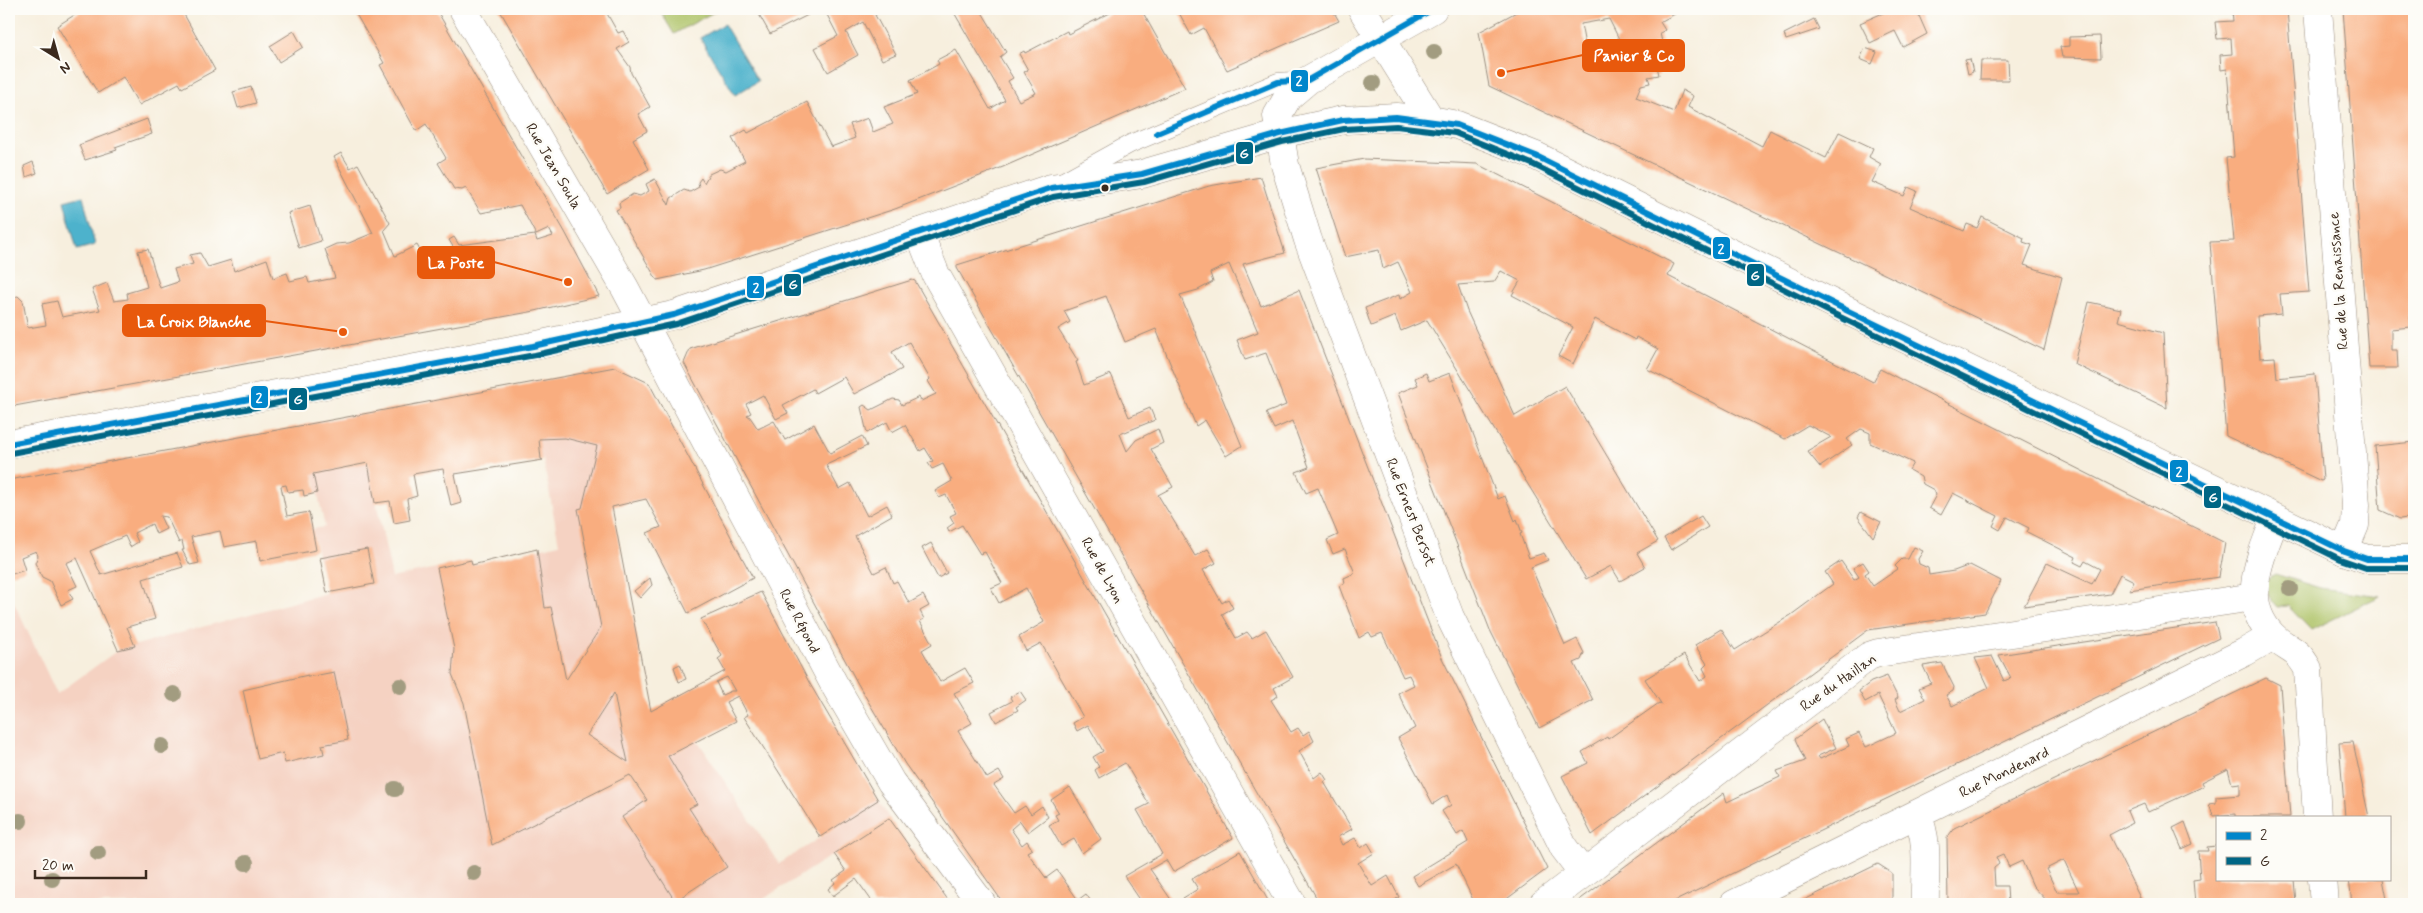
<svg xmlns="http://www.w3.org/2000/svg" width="2423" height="913" font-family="Mynerve,sans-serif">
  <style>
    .built { fill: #f5d2c2 }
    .green { fill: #adc266; stroke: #747642 }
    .water { fill: #4db2cc; stroke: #446e75 }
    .building { fill: #f9ad7f; fill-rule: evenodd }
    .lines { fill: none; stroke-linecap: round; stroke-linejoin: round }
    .lane-casing { stroke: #998c7e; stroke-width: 19 }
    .street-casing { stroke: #998c7e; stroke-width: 29 }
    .secondary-casing { stroke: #998c7e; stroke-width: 29 }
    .lane { stroke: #fff; stroke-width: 18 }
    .street { stroke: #fff; stroke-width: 28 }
    .secondary { stroke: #fff; stroke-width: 28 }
    .bus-1-casing { stroke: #fdfcf7; stroke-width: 10 }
    .bus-2-casing { stroke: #fdfcf7; stroke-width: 10 }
    .bus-1 { stroke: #0086cb; stroke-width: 6 }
    .bus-2 { stroke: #006685; stroke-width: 6 }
    .tree { fill: #a29c80 }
    .bus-dot { fill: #3b2a1e; stroke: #fdfcf7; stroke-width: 2 }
    .labels { text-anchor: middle; stroke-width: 5; stroke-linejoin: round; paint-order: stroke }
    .street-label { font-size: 15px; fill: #3b2a1e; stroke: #fdfcf7 }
    .leader { fill: none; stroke: #e8590c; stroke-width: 2 }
    .callout-dot { fill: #e8590c; stroke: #fdfcf7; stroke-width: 2 }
    .callout { fill: #e8590c; stroke: #e8590c; stroke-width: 2 }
    .callout-label { font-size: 16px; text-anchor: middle; font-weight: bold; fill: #fff }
    .line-badge { stroke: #fdfcf7; stroke-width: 2 }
    .badge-label { font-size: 14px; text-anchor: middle; font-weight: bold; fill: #fff }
  </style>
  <rect width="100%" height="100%" fill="#fdfcf7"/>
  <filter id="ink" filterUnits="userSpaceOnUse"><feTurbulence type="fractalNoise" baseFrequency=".02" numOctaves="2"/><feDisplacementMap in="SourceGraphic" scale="10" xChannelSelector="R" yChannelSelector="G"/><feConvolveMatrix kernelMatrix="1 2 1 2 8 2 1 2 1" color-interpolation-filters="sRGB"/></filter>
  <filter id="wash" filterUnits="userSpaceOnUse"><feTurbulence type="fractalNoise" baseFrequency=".0096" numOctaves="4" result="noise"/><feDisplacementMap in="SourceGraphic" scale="20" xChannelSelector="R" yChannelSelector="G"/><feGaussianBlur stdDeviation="1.12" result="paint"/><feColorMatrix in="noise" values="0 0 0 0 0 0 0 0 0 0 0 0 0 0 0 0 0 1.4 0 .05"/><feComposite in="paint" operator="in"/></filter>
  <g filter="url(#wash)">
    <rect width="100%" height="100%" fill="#f7efde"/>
    <!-- built -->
    <path class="built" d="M615,367L600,432L626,497L578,509L630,775L698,741L779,864L878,800L889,818L756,904H9V592L57,694L118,650L327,593L312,529L325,527L303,425L358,414L392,578L471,560L472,565L559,544L543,458L541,459L531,381L556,380Z"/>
    <!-- green -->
    <path class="green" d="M659,9H719L674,34Z
      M2275,574L2320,588L2380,596L2311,630L2288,606L2278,607C2270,598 2264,591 2267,579Z"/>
    <!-- water -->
    <path class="water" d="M724,24L758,81L735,95L700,38Z
      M83,196L95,245L77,250L64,201Z"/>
    <g id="blocks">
      <!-- building -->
      <path class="building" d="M84,9H181L215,70L182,88L179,83L139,105L123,77L98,93L57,26Z
        M353,9H436L565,232L599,296L535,311L9,407V321H11L9,298L18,296L23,301L28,328L46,325L42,304L57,301L62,317L100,310L92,289L107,283L114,301L128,299L127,293L147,287L138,251L148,249L160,288L178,282L174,269L193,264L190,255L200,253L208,267L231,260L234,271L267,259L273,278L287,273L290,281L307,277L309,283L335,278L325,249L336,244L349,243L373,233L334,157L341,153L350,168L358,164L390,223L384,230L395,256L417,245L428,265L451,260L455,250L449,240L454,237L459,245L535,235L537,241L553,236L549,229L536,235L520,205L481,213L466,188L462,190L454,189L438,163L446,158L426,124L416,131L380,65L384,63Z
        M499,9L605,10L618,33L623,31L629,42L617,49L630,67L631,73L650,107L638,114L647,131L633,139L649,169L607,194Z
        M756,9H820L770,34Z
        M824,9H885L875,15L896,54L882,60L863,22L846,32L858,55L828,72L815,48L838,36Z
        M952,9H980L1006,52L1000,57L1013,78L1008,81L1019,101L1036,93L1024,72L1028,70L1019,54L1024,51L1025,53L1067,31L1068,34L1118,9H1141L1185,88L1003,167L895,209L704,270L657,280L616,210L620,208L619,203L633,194L640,196L649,191L646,184L655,179L669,205L671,198L684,190L690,192L699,187L698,182L701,178L704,183L709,174L720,169L726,171L745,161L732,138L746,130L748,133L807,102L831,147L855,138L850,124L857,122L868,118L873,132L893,124L884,107L917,94L910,80L939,64L937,60L956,50L990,109L1005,100Z
        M1177,9H1332L1339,21L1227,70L1204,28L1191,35Z
        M1522,9H1684L1660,22L1665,30L1660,33L1662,42L1652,44L1659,75L1648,77L1650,83L1641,85L1636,97L1674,112L1682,90L1693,96L1688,107L1762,146L1770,130L1826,158L1839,132L1873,148L1869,157L1881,164L1872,182L1904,196L1908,187L1917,191L1910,207L1964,231L1967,224L1977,228L1982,217L2024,238L2023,242L2032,245L2024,265L2062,277L2044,350L1489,86L1479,32ZM1609,19L1619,39L1615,40L1618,55L1610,66L1590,71L1581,24Z
        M1892,9H1916L1927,34L1903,47L1895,31L1870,43L1860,23Z
        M2232,9H2287L2309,292L2280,294L2282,314L2257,316L2260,358L2275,357L2277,378L2315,374L2323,480L2321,481L2226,436L2210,242L2234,241L2226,158L2234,157L2227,69L2221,70L2220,55L2232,54L2231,38L2217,39L2215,22L2233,21Z
        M2343,9H2414V315L2410,317L2411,327L2391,329V350H2397L2398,368H2369Z
        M1814,19L1819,29L1786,40L1784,34Z
        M294,31L303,47L279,62L270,46Z
        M2100,36L2101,58L2062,57L2060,47L2069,46V37Z
        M1865,48L1877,52L1872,64L1860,59Z
        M1970,59L1973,72L1968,74L1965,60Z
        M1981,60H2008L2009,80H1980Z
        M251,87L256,103L238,108L233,92Z
        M147,119L152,134L115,147L117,150L85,160L79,145Z
        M1364,159L1477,164L1674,264L1668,276L1873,382L1880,369L2225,543L2219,577L2129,590L2134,581L2120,574L2110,594L2024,606L2047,563L2092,584L2100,569L2085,561L2082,566L2074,562L2076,557L2027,532L2029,528L2007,517L2000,530L1993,526L1998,516L1953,493L1941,515L1929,508L1936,495L1934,490L1923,484L1921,477L1909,470L1913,463L1870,443V433L1861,429L1847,439L1852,445L1820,467L1807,451L1831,437L1808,425L1785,439L1647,369L1658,349L1636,337L1635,340L1595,319L1573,364L1558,356L1573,327L1512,295L1520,281L1501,271L1494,282L1458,285L1467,311L1515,416L1565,386L1658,541L1637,553L1645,567L1620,581L1611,566L1586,579L1427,320L1401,331L1395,316L1371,326L1365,308L1399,295L1400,299L1412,292L1398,262L1383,269L1379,250L1345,257L1316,168Z
        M33,162L37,173L26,177L24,166Z
        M1261,177L1285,253L1243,264L1261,306L1299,290L1442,658L1547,869L1500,904H1475L1456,864L1418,886L1412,876L1468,842L1463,831L1457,835L1442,811L1451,805L1447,795L1433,804L1398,738L1415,728L1398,693L1414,685L1409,675L1403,677L1382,633L1372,637L1369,632L1359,638L1339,586L1345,583L1344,578L1355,573L1345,549L1333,554L1327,540L1338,535L1318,488L1306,493L1296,472L1309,467L1292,421L1274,429L1266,413L1286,405L1266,353L1245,360L1237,340L1258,332L1229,264L1210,273L1213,282L1198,290L1180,295L1242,446L1226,456L1205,420L1196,426L1156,329L1125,342L1106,296L1064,311L1070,322L1058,329L1078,361L1076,362L1084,385L1111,374L1129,417L1150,408L1155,420L1120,434L1127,451L1136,440L1158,429L1163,443L1151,449L1173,487L1158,495L1195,556L1208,549L1216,563L1203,570L1222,603L1228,599L1233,608L1222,614L1236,638L1247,632L1252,638L1266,630L1284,661L1293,677L1274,688L1278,696L1271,700L1291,732L1298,728L1303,735L1309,731L1314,741L1299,751L1314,778L1322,772L1327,780L1324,782L1352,829L1338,837L1342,845L1355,838L1361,848L1368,843L1374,853L1358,863L1372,886L1388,876L1399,897L1392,902L1393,904H1320L957,268V265L1209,186Z
        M310,206L321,241L299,248L288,213Z
        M912,280L915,281L1233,838L1173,872L1166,860L1150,869L1174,904H1143L1124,876L1162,854L1137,810L1149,804L1125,763L1099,778L1095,770L1099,767L1093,757L1103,751L1088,725L1077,731L1073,723L1083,717L1041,643L1026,651L1019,637L1044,622L1026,588L999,603L991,588L1002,583L985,552L980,554L962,525L949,532L947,528L954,523L950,516L956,513L946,495L939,498L935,491L952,481L943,464L932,469L928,463L933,461L925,448L920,451L905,425L892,432L887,422L867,433L861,407L864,405L871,410L893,399L899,400L902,405L919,397L921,401L936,394L928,381L930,379L909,342L892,352L902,369L854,394L844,377L815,393L813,389L783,405L788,413L776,419L763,395L746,404L751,413L747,415L750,417L758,429L774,421L785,440L814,424L830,453L862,436L867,446L826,465L839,489L850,483L867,516L887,505L892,515L855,536L874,573L886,567L893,583L897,581L909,603L923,595L929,606L920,611L924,619L920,621L932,644L922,650L940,682L965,668L974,683L954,693L972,723L958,731L987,778L999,771L1004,779L994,785L1014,813L1025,806L1031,814L1042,806L1048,817L1028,832L1020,821L1011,829L1022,845L1027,841L1032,849L1027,852L1046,878L1057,870L1078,900L1086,894L1093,904H1004L905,764L858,684L684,363L690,349Z
        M2089,302L2121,309L2118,321L2163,333L2167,408L2074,364Z
        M615,367L649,383L753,578L688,613L647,533L661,527L646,499L612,507L651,711L725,671L718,659L722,656L701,619L761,592L810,684L878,800L820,837L744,717L748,715L738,696L726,702L736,721L668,756L697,804L689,808L727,867L675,901L622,817L647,800L630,775L492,845L464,703L452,674L454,649L437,568L471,560L472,565L537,549L545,608L551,607L566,680L601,627L578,509L582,508L597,446L565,438L539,439L541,459L543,460L455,474L461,503L451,506L443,469L413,474L417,496L407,499L410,520L394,523L390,501L375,503L368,463L313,474L317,493L304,496L303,490L288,492L286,485L281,486L287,516L309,512L316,550L260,561L257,541L224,547L220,531L191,537L199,563L190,565L182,550H184L182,541L179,543L167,517L160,516L166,529L156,534L152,524L134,533L138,542L130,547L125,536L90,551L101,575L177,553L183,567L143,579L155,619L127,627L135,646L118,650L77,558L66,563L77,586L68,590L73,599L61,605L50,581L42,577L35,563L38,556L36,551L21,557L25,570L9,575V480ZM727,677L735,691H731L722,695L716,682ZM614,693L622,735L628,762L587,735Z
        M1426,373L1429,381L1450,373L1498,499L1505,496L1515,521L1517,519L1522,533L1520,534L1529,558L1544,553L1548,560L1531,567L1565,645L1577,639L1584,653L1581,660L1574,663L1593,700L1539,728L1490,630L1398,393L1418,385L1415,378Z
        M2414,442V517L2400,519L2380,510L2375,446Z
        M1861,512L1881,522L1873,537L1858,517Z
        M1701,516L1708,527L1671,550L1664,538Z
        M931,543L947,573L938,578L922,548Z
        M1914,547L1923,551L1918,559L1919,564L1928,568L1929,575L1954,571L1970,565L2001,581L1985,613L1868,630L1592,835L1562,776L1588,763L1582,752L1607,737L1608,739L1659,703L1662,705L1645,679L1684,655L1700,681L1707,676L1703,668L1707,664L1695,645L1721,629L1735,650L1791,615L1833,584L1825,572L1841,561L1854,580L1859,577L1853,568L1863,562L1869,571L1865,574L1873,586L1898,569L1895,566L1902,559H1908Z
        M367,549L374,584L327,593L320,558Z
        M650,578L652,585L640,598L634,591Z
        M2215,622L2219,638L1669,904H1574L1724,793L1727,802L1780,777L1777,771L1805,761L1795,739L1822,719L1836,748L1818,756L1820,759L1849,746L1846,739L1859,733L1866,747L1896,733L1878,695L1865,702L1859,691L1871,682L1887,676L1898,698L1895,700L1900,711L1925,699L1919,688L1931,683L1923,666L1942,663L1954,687L1953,691L1946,695L1952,706L1989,688L1975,658L1992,656L2004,681L2011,678L1999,655Z
        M680,664L686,679L679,682L674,667Z
        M334,672L348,740L322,745L324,754L285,763L283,753L258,759L243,690L308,675V677Z
        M2266,678L2280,685L2290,817H2235V814L2213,816L2209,804L2216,803V797L2240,795V783L2232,784L2228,769L2202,782L2204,786L2148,812L2144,804L2127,811L2132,823L2109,835L2143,904H2050L2033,886L2022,861L2009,867L2003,854L1996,857L1999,864L1994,868L1995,886H2007L2008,904H1948L1947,838L1954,828ZM2064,860L2070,873L2079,892H2057L2046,869Z
        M1020,691L1026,700L1016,707L1018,710L996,722L991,712L1012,701L1010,697Z
        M2353,742L2367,808L2369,817H2345L2339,743Z
        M1070,787L1101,839L1082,853L1074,839L1061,846L1049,825L1058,820L1055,815L1059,813L1051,800Z
        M889,818L930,875L951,904H874L856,879L833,896L828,889L835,883L833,880L846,871L834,854Z
        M2185,822L2193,844L2182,849L2173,828Z
        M2217,846V879H2294L2296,904H2195L2193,880L2200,879L2198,851H2208L2207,847Z
        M1240,851L1270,904H1187L1183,898L1198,889L1192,879Z
        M1878,864L1892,873V904H1796Z
        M2349,879H2383L2388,904H2352Z"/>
    </g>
  </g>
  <g filter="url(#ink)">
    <use href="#blocks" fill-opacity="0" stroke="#998c7e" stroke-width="1"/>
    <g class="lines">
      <defs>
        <path id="lane" d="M1065,180L1130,144L1278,82L1307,80"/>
        <path id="street" d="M2318,9L2356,505L2355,525L2344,551
          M1380,39L1308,80L1288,97L1277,116L1285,165L1308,240L1450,617L1564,848L1583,873
          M919,232L936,275L1292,904
          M2275,519C2261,557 2239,601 2272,635C2287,651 2295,645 2308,669L2317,817
          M1917,815C1930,841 1924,876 1925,904
          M2322,879L2324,904
          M1543,904L1869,656L1878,653L2254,597
          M1734,904L2245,652L2273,636"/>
        <path id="secondary" d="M463,9L625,288L834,684L891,782L982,904
          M1362,9L1431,120
          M1380,39L1433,9
          M9,444L533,346L674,315L1051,188L1142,174L1280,134L1343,120L1396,117L1431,120L1457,125L1536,156L1844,309L2344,551L2367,559H2414"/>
      </defs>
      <!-- lane casing -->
      <use href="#lane" class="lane-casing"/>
      <!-- street casing -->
      <use href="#street" class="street-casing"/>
      <!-- secondary casing -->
      <use href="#secondary" class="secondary-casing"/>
      <!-- lane -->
      <use href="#lane" class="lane"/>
      <!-- street -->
      <use href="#street" class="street"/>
      <!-- secondary -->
      <use href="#secondary" class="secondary"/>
      <defs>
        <path id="bus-1" d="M1157,133L1278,82L1308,80L1433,9
          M9,444L533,346L674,315L1051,188L1142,174L1280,134L1343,120L1396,117L1457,125L1536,156L1844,309L2344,551L2367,559H2414"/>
        <path id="bus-2" d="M11,453L535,355L676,324L1053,197L1144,182L1282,142L1344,129L1396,126L1455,133L1532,164L1840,317L2340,559L2366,568H2414"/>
      </defs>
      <!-- bus-1 casing -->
      <use href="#bus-1" class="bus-1-casing"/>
      <!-- bus-2 casing -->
      <use href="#bus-2" class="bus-2-casing"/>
      <!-- bus-1 -->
      <use href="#bus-1" class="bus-1"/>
      <!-- bus-2 -->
      <use href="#bus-2" class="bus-2"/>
    </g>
    <!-- trees -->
    <g class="tree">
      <circle cx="1434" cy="52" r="8"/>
      <circle cx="1373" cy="83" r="8"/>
      <circle cx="2290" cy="589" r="8"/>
      <circle cx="400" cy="686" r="8"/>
      <circle cx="174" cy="694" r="8"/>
      <circle cx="162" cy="746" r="8"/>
      <circle cx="395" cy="789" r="8"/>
      <circle cx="20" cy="821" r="8"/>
      <circle cx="98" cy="853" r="8"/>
      <circle cx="246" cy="863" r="8"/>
      <circle cx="474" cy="873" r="8"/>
      <circle cx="52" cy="879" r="8"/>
    </g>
  </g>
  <!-- markers -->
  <circle class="bus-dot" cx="1105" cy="188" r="4.5"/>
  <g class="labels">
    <!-- street labels -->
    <g class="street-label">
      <text transform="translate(554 166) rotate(60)" y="5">Rue Jean Soula</text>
      <text transform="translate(2338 281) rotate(-94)" y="5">Rue de la Renaissance</text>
      <text transform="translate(1411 512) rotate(69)" y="5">Rue Ernest Bersot</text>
      <text transform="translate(1103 570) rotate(61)" y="5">Rue de Lyon</text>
      <text transform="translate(800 621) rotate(62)" y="5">Rue Répond</text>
      <text transform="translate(1838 682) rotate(-35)" y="5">Rue du Haillan</text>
      <text transform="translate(2004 772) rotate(-26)" y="5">Rue Mondenard</text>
    </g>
  </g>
  <!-- callouts -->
  <path class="leader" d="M1501 73L1583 55M568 282L494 262M343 332L265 321"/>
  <g class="callout-dot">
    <circle cx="1501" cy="73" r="5"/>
    <circle cx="568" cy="282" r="5"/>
    <circle cx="343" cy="332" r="5"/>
  </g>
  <g class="callout">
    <rect x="1583" y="40" width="101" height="31" rx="5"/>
    <rect x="418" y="247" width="76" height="31" rx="5"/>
    <rect x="123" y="305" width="142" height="31" rx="5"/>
  </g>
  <g class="callout-label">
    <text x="1634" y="61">Panier &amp; Co</text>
    <text x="456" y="268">La Poste</text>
    <text x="194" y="327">La Croix Blanche</text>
  </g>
  <g class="line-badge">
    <rect x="1290" y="69" width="19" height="24" rx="5" fill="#0086cb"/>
    <rect x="1235" y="141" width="19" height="24" rx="5" fill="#006685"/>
    <rect x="1712" y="236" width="19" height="24" rx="5" fill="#0086cb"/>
    <rect x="1746" y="263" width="19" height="24" rx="5" fill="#006685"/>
    <rect x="783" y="273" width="19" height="24" rx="5" fill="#006685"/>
    <rect x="746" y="275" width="19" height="24" rx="5" fill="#0086cb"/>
    <rect x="250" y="385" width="19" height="24" rx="5" fill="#0086cb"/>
    <rect x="288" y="387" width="20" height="24" rx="5" fill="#006685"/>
    <rect x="2169" y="459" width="20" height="24" rx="5" fill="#0086cb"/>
    <rect x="2203" y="485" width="19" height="24" rx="5" fill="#006685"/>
  </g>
  <g class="badge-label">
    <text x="1299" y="85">2</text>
    <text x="1244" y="158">G</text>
    <text x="1721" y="253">2</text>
    <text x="1755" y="280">G</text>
    <text x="793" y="289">G</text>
    <text x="756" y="292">2</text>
    <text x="259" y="402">2</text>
    <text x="298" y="404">G</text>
    <text x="2179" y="476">2</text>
    <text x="2213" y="502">G</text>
  </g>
  <!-- margin -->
  <rect width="2423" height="913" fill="none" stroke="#fdfcf7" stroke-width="30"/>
  <!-- legend -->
  <rect x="2216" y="816" width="175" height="65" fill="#fdfcf7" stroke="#afa8a0"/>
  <rect x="2226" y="832" width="25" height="8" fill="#0086cb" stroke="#afa8a0"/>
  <text x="2260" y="840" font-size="15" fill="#3b2a1e">2</text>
  <rect x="2226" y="857" width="25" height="8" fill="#006685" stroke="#afa8a0"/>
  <text x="2260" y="866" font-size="15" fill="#3b2a1e">G</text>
  <!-- north arrow -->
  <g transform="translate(58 58) rotate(143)" stroke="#fdfcf7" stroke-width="4" paint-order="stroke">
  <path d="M0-4L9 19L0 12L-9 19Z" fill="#3b2a1e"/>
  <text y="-8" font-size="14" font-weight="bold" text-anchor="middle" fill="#3b2a1e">N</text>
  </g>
  <!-- scale -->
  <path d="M35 870v8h111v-8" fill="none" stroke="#3b2a1e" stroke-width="2.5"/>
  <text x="42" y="870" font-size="15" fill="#3b2a1e" stroke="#fdfcf7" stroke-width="4" paint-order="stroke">20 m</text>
</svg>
